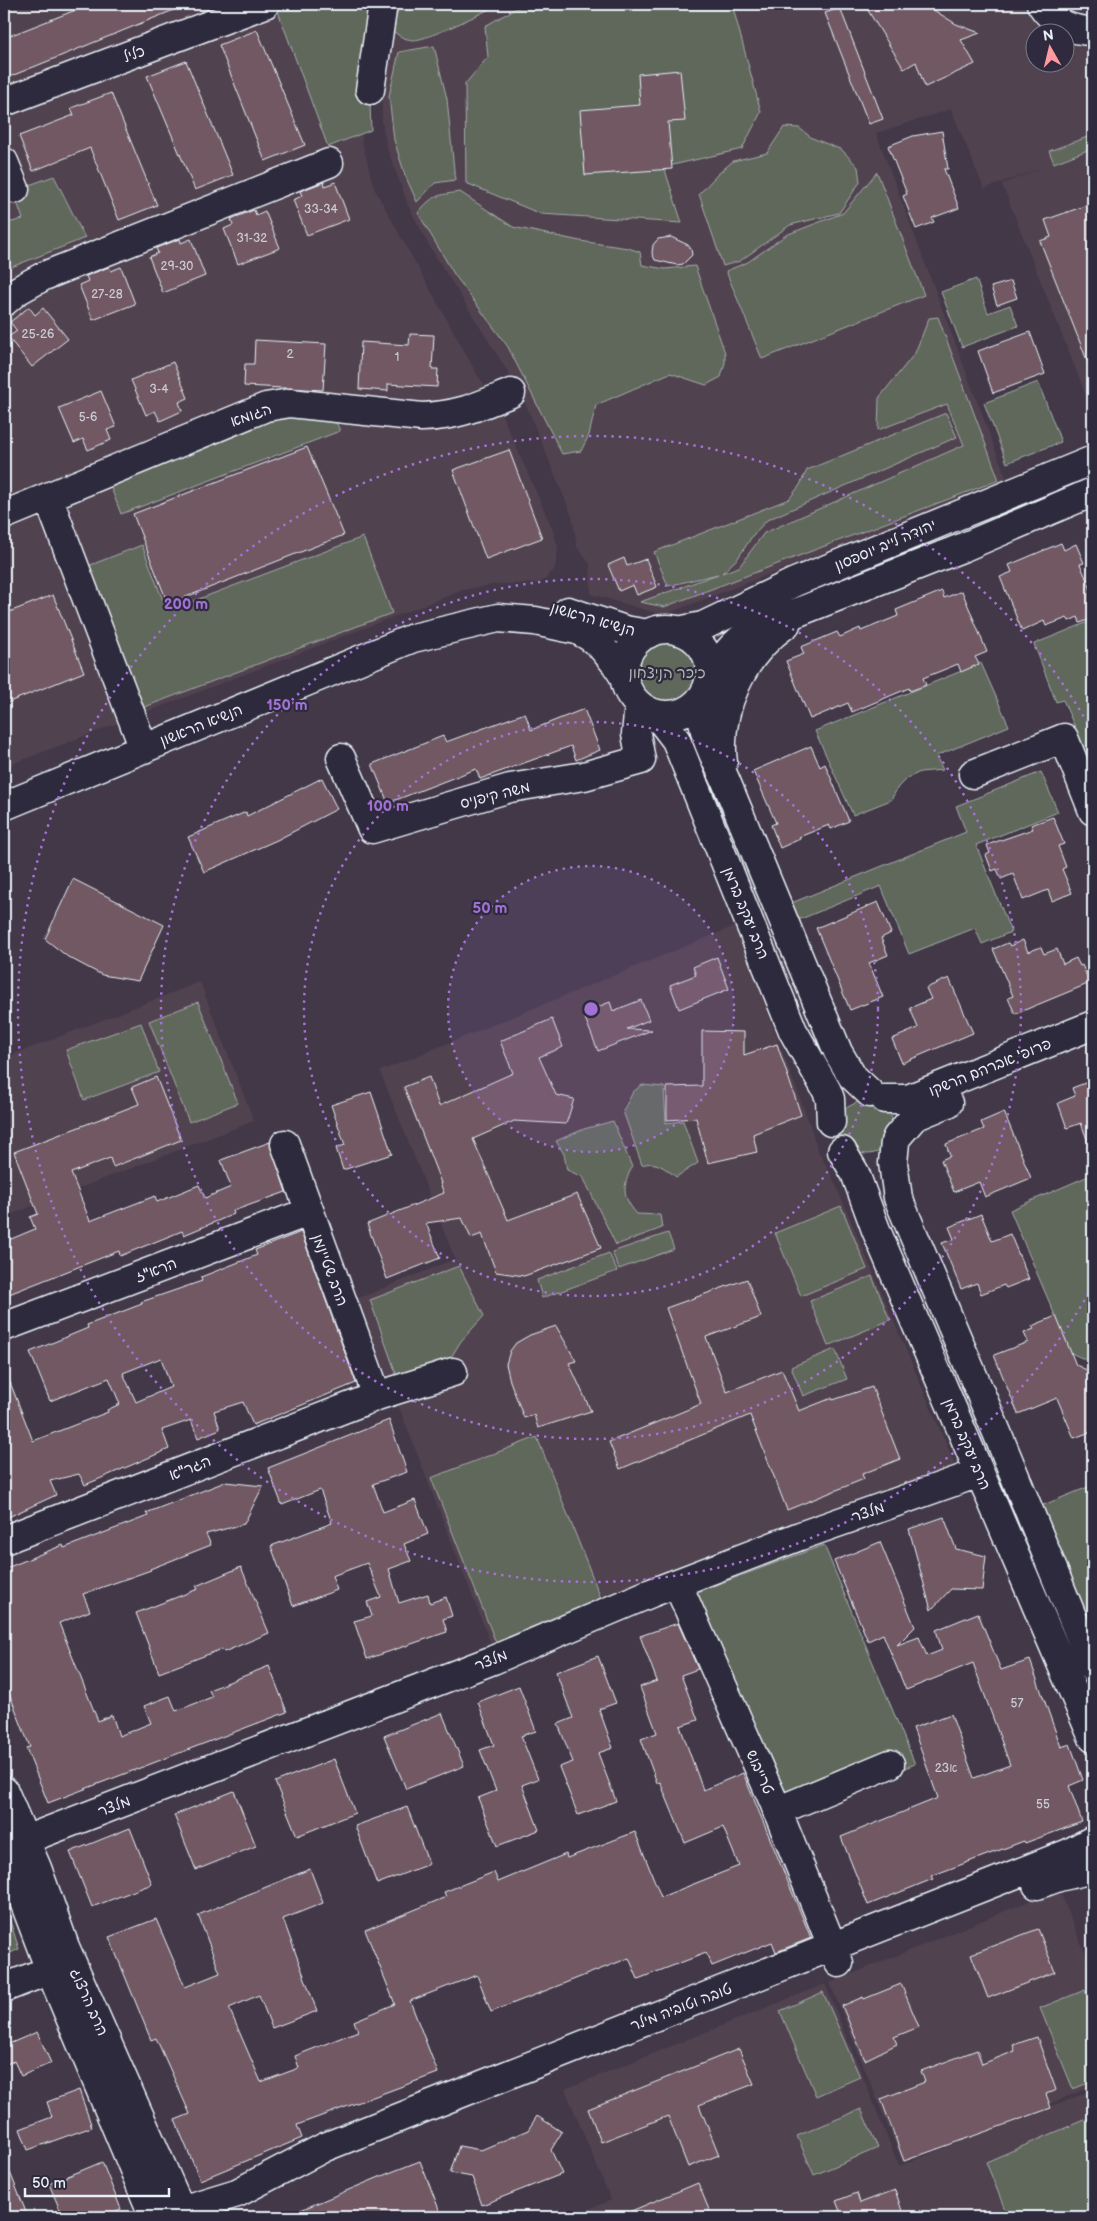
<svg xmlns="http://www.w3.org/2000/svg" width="1097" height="2221" font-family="'Balsamiq Sans','Playpen Sans Hebrew',sans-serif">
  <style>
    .built { fill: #514250 }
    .green { fill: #61685b; stroke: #a4acaa }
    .building { fill: #715963; stroke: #e8f1f8; fill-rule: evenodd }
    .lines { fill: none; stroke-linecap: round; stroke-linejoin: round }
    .minor-casing { stroke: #e8f1f8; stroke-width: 31 }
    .minor { stroke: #2f2a3d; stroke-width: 28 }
    .ring { fill: none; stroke: #a171d3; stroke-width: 2.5; stroke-dasharray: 2.5 5 }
    .labels { text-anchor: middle; stroke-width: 4.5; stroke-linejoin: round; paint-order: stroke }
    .number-label { font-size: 12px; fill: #cacbd3 }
    .street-label { font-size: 15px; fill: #e8f1f8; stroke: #2f2a3d }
    .park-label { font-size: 15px; fill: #b2bab9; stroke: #2f2a3d }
    .centre { fill: #a171d3; stroke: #2f2a3d; stroke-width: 2.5 }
    .ring-label { font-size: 15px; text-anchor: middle; font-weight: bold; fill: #a171d3; stroke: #2f2a3d; stroke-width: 4.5; stroke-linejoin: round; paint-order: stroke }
  </style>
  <rect width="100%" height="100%" fill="#433848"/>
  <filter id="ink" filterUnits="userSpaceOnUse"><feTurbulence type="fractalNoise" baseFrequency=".02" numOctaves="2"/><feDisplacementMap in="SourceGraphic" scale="10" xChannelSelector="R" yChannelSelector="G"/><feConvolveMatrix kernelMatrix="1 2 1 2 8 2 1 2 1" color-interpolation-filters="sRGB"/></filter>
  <g filter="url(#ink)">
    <!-- built -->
    <path class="built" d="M4,4H1061L1049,23L1056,32H1034V62H1064L1065,38L1093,42V413L1002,184L1045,167L984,189L951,109L876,133L1008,483L663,615L591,594L590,564L577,547L572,516L521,393L428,244L408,205L387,148L382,123V90L360,87L362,142L374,188L478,376L495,399L552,528L558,547L555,568L547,578L539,583L497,584L463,590L4,767Z
      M735,926L809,1122L818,1151L831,1174L956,1467L494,1652L357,1299L455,1259L380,1071Z
      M200,982L254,1121L4,1217V1058Z
      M1059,1889L1093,1973V2086L903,2163L830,1983Z
      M825,1984L899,2166L1093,2090V2217H570L611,2200L565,2089Z"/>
    <!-- green -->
    <path class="green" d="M282,4H373L368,51L371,130L328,147L276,6Z
      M393,4H500C483,12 429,40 413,40C403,39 399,36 392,30Z
      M524,4H732L761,112L742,149L664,167L682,223L541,214L466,183L465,84L488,57L485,26Z
      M434,46L447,99L455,180L435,183L417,202L405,175L394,140L389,96L399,52Z
      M784,127L799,128L812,138L842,150L858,167L860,182L839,213L790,225L740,261L723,266L699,194L717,175L733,161L767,153Z
      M1093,135V148L1054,163L1049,151Z
      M877,172L924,295L762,359L726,271L748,262L786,235L843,213Z
      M54,176L85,238L4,270V224L23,219L13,191Z
      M460,192L513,227L580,241L628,248L640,252L642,265L665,269L695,266L725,353V363L721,377L706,385L670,373L596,405L589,435L581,451L562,454L508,347L454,274L418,213C432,195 438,195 460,192Z
      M976,279L988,313L1010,305L1018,326L962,347L941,292Z
      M938,317L999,480L664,607L640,602L718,574L668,586L654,552L789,499L800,485L807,470L946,413L957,437L767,520L753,535L738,558L722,573L739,567L764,533L964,445L947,404L878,430L879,398L915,353L929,318Z
      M1038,382L1061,442L1007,463L984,403Z
      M279,407L331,411L340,431L121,514L105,472Z
      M363,537L392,613L142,708L88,566L142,545L167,611Z
      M1093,620V769L1063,700L1056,702L1034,644Z
      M633 672a33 33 0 1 1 66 0a33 33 0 1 1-66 0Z
      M981,663L1009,726L936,756L943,770L920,772L906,779L898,787L891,800L853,815L815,731Z
      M1041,772L1058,812L976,845L1011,932L982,944L975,928L909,954L881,886L796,921L789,904L966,832L956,806Z
      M198,1002L238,1103L189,1122L149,1021Z
      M141,1023L159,1072L84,1100L66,1050Z
      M642,1085L664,1087L666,1123L683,1121L698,1163L676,1177C665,1168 656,1160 642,1165L623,1111L633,1092Z
      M861,1100L888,1109L894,1123L886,1148C856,1167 824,1137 846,1108Z
      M613,1121L632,1167C622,1187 622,1197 637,1214L660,1215L662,1228L616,1245L583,1177L567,1170L564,1154L556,1141L584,1129Z
      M1093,1174V1363L1071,1353L1010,1210Z
      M841,1206L867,1269L801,1296L775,1233Z
      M668,1233L674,1249L619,1269L612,1252Z
      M609,1253L617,1271L542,1298L537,1280Z
      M459,1266L484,1316L461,1341L445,1367L399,1382L370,1300Z
      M872,1276L890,1320L828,1346L810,1301Z
      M835,1349L847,1379L803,1396L791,1367Z
      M537,1437L604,1606L498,1648L431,1478Z
      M1093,1485V1632L1041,1506Z
      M824,1545L915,1764L789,1814L694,1593Z
      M4,1902L19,1949L4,1956Z
      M1085,1990L1093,2011V2081L1073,2089L1040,2008Z
      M823,1992L860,2077L816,2096L780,2011Z
      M861,2109L878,2148L814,2175L797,2136Z
      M1093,2116V2217H1008L986,2162Z"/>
    <!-- building -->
    <path class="building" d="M91,4L186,5L4,79V38Z
      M864,4H924L956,24L980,33L961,40L975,64L925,87L916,62L904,69Z
      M840,8L883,119L869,124L825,13Z
      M257,30L305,145L265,161L219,45Z
      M186,61L233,175L195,190L147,76Z
      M680,70L685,121L668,122L672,169L585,175L580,110L640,105L638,74Z
      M111,93L157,205L119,220L90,148L33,171L19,136L74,115L71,108Z
      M942,131L948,169H944L959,208L932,218L934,222L916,229L903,196L907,194L888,146L913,136Z
      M324,182L325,186L335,182L349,219L307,235L293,200L302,196L300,191Z
      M1093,203V373H1092L1040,241L1051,237L1045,220Z
      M254,210L256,215L265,211L280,248L238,264L224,229L233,225L231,219Z
      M671,237L688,245L691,249L692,255L683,264L677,265L655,260L652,253L653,245L658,239Z
      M180,239L181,243L191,239L205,276L163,293L149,257L158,253L156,248Z
      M109,267L111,271L121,267L135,304L93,320L79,285L88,281L86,276Z
      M1011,281L1017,298L997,305L991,287Z
      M29,307L35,315L43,308L68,339L32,367L8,337L17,331L10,322Z
      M1030,332L1045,374L993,393L978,351Z
      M410,334L434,335L432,369H438L437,387L388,384V391L359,389L361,342L409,345Z
      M255,340L326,344L323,390L244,386L245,364H254Z
      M173,362L188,398L179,402L182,411L160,421L155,411L146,415L131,380Z
      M101,391L116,427L107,430L111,440L88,450L83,439L74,443L59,408Z
      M307,447L344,535L168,604L133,514Z
      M509,450L542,538L486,559L453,470Z
      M1061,543L1064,550L1076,544L1084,563L1080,564L1093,594V618L1080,623L1078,617L1069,621L1067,618L1046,626L1044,621L1022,631L1000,577L1012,572L1009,565Z
      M624,558L627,566L646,559L657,587L637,595L633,585L619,591L608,565Z
      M942,591L944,598L962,591L987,652L975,657L979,664L961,672L958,664L923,678L926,685L910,691L909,688L852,712L848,703L810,719L786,661L804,654L801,647L837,632L840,637L860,628L861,631L898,616L896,610Z
      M53,595L84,672L4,704V614Z
      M584,709L600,750L576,760L571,746L480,779L476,769L388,803L372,764L443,736L446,742L525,713L531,730Z
      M811,746L820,767L825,764L849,821L831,829L829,825L799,837L800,839L780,848L771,825L776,823L753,771Z
      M322,778L337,809L277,840L204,872L188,837L246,812L247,816Z
      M1053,817L1064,844L1058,846L1066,867L1062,869L1072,893L1052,901L1048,890L1023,900L1013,874L1001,879L997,869L992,871L986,855L990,853L987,845L1033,829L1031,825Z
      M73,879L164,925L138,981L102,975L68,957L45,939Z
      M878,902L891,933L881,938L888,955L869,963L883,997L850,1010L816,928Z
      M1023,940L1028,952L1041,947L1044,954L1057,949L1063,964L1076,958L1080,966L1082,965L1090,983L1015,1014L1008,998L1013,996L993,949L1008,943L1010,946Z
      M717,957L729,989L679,1009L670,985L696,975L693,967Z
      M949,978L973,1033L902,1063L892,1039L918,1028L910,1008L931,999L926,988Z
      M641,1000L649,1020L627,1029L652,1030L598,1051L583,1013L610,1002L613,1011Z
      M552,1019L563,1047L539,1057L556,1095L574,1099L566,1124L514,1121L473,1139L508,1220L577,1194L601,1248L524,1276L496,1272L482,1234L471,1238L462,1218L426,1223L440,1258L387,1279L367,1224L444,1193L440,1183H441L404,1087L429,1077L439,1106L513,1073L500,1041Z
      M702,1031L744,1032V1055L777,1044L801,1115L753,1134L757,1152L708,1163L696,1118L667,1120V1087L702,1086Z
      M156,1077L181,1140L113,1167L110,1158L71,1173L90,1221L155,1196L157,1202L199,1185L205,1198L231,1187L221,1160L270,1142L286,1192L233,1211L234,1214L184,1235L182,1231L120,1256L119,1251L4,1296V1242L35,1229L30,1217L38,1214L14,1152L139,1104L132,1087Z
      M1093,1080V1152L1092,1153L1081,1123L1067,1128L1058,1103L1075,1096L1072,1088Z
      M371,1092L392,1154L343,1170L336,1148L345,1145L331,1105Z
      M1004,1112L1031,1178L985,1197L979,1182L954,1192L941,1160L950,1156L946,1144L984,1129L981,1122Z
      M981,1214L992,1241L1010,1234L1029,1279L1006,1288L1004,1285L981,1294L977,1283L961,1289L942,1243L954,1239L949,1227Z
      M301,1232L356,1383L253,1425L243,1402L214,1411L220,1429L198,1438L191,1420L162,1430L169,1449L85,1485L79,1474L50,1481L56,1495L4,1519V1367L33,1441L108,1412L107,1410L120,1404L109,1378L50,1401L30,1352L88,1328L87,1325L142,1304L141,1302L202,1281L201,1277L257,1255L255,1250ZM161,1358L171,1387L136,1402L123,1373Z
      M747,1279L761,1317L706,1337L727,1392L782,1370L799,1411L832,1398L833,1400L872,1387L900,1459L862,1474L864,1479L787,1510L750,1415L620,1469L609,1442L701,1404L666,1308Z
      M1056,1316L1076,1365L1093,1373V1431L1074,1438L1057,1398L1018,1414L994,1355L1028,1342L1024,1333L1034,1329L1032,1326Z
      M556,1326L576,1361L569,1363L591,1411L538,1428L534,1415L524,1418L510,1381L506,1364L510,1351L516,1343L530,1335Z
      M389,1420L407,1472L373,1484L383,1512L415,1500L428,1534L404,1544L411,1561L389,1569L399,1603L428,1594L430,1603L446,1597L452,1616L443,1619L447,1632L367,1659L354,1621L372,1616L367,1602L381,1597L367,1563L332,1576L337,1590L293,1606L271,1546L332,1523L320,1490L282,1505L268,1468Z
      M225,1482L263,1486L244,1524L206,1534L211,1545L150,1569L151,1570L83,1594L90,1611L59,1623L98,1721L112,1715L119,1736L151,1723L144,1706L170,1696L176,1711L212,1697L209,1690L269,1666L287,1712L48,1803L26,1748L30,1747L4,1680V1569L63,1545L64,1548L148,1516L146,1513Z
      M944,1517L956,1549L986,1556L982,1590L951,1589L931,1610L909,1529Z
      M880,1542L915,1627L897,1645L919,1637L927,1656L942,1650L936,1630L978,1613L1001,1670L1030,1660L1061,1747L1070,1744L1083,1780L1069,1786L1082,1822L1025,1843L1024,1841L931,1876L933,1879L868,1905L841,1837L938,1798L913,1728L951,1714L974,1778L1010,1765L973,1663L906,1690L883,1634L868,1641L834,1561Z
      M241,1567L269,1633L224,1652L222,1649L159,1673L136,1613L198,1589L196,1586Z
      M678,1623L698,1669L681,1675L698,1720L680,1726L703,1790L743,1773L811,1938L776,1952L772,1942L712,1966L706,1953L638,1979L629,1958L491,2012L477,1975L410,2001L438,2073L297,2125L302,2138L200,2180L175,2120L190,2114L156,2038L151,2040L109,1937L156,1919L185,1987L220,1973L198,1915L310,1869L323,1903L283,1919L317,2011L272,2028L259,1995L229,2008L261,2082L299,2068L295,2056L358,2031L354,2021L395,2004L365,1930L446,1897L444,1892L494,1872L498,1882L566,1854L567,1858L635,1832L661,1897L739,1866L723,1827L685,1843L660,1782L657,1783L641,1739L657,1733L640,1687L657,1681L640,1636Z
      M598,1656L616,1703L599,1709L613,1748L598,1753L616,1801L578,1815L559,1767L573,1762L558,1724L573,1718L556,1672Z
      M519,1686L536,1731L521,1736L538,1779L522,1785L539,1830L497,1846L478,1798L496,1791L480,1750L494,1745L478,1702Z
      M442,1713L464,1766L406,1789L384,1736Z
      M334,1759L355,1813L297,1836L275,1782Z
      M234,1791L256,1846L196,1870L174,1815Z
      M407,1807L429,1864L377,1884L355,1826Z
      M130,1828L152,1884L92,1907L70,1852Z
      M1038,1929L1055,1972L988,1998L971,1954Z
      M901,1984L919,2027L894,2037L897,2044L865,2060L842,2006L863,1997L864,1999Z
      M37,2032L51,2063L21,2076L14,2061L4,2065V2046Z
      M1037,2037L1056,2090L1046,2094L1051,2108L904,2161L881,2099L925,2082L921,2071L977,2050L982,2064L1015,2051L1013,2045Z
      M739,2049L754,2084L699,2105L719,2155L688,2167L668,2116L601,2142L588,2109Z
      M79,2090L92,2127L28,2150L20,2129L52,2117L47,2102Z
      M537,2116L562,2132L551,2150L562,2174L482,2205L472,2177L450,2173L459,2146L481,2150L528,2130Z
      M4,2160H5L28,2217H4Z
      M420,2161L442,2217H284L389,2173Z
      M102,2162L121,2209L101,2217H63L49,2184Z
      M698,2183L712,2217H617Z
      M895,2190L904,2217H827L840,2211L836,2201L857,2193L860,2203Z"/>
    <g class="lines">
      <defs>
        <path id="minor" d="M1041,4C1053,23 1072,31 1093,31
          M370,90L383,4
          M4,102L265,4
          M4,162L15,189
          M4,302L17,291L44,276L329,163
          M48,497L144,749
          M4,515L266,407L290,403L422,417C458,416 478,406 511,393
          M568,611L625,630L648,634
          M624 672a43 43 0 1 1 86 0a43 43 0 1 1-86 0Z
          M678,631L703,626L795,582L1093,460
          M709,684C720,659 732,643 755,629L964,547L1093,492
          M705,693C697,728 711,748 725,779L838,1052L852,1076L870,1093
          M647,710L663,723L676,740L793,1031L827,1091L830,1099L831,1122
          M341,758L372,829L510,788L584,776L641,760L636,734L639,705
          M723,763C716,710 743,654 786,624
          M973,774L1064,738L1093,811
          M4,806L413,638L498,618L535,621L577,630L588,636L599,644L615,663L625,678
          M885,1099H908L1093,1025
          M897,1137L914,1117L948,1103
          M895,1142L893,1163L898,1198L1001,1442L1093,1668
          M285,1144L377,1396
          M842,1151L855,1173L876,1230L1093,1738
          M4,1327L308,1212
          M4,1540L377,1396L453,1372
          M677,1583L773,1800L839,1963
          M4,1791L37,1868L65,1947L184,2217
          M777,1811L890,1764
          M4,1848L493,1660L651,1593L800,1536L979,1473
          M4,1849L50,1970L154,2217
          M1037,1885L1059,1877L1093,1869
          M4,1988L50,1970L60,1954
          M166,2217L181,2210L237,2193L325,2147L1069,1853L1093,1840"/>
      </defs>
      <!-- minor casing -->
      <use href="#minor" class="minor-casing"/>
      <!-- minor -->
      <use href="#minor" class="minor"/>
    </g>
  </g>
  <!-- distance rings -->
  <circle cx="591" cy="1009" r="143" fill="#a171d3" fill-opacity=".12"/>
  <g class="ring">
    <circle cx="591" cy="1009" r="143"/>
    <circle cx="591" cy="1009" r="287"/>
    <circle cx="591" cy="1009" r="430"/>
    <path d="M1092 1287A573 573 0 1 1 1092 731"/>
  </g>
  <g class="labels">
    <!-- number labels -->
    <g class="number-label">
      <text x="321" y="213">33-34</text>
      <text x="252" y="242">31-32</text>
      <text x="177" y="270">29-30</text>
      <text x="107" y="298">27-28</text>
      <text x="38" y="338">25-26</text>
      <text x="290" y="358">2</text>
      <text x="397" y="361">1</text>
      <text x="159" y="393">3-4</text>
      <text x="88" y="421">5-6</text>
      <text x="1017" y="1707">57</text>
      <text x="946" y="1772">23א</text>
      <text x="1043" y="1808">55</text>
    </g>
    <!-- street labels -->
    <g class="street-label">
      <text transform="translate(134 54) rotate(-21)" y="5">כליל</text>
      <text transform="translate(251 415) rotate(-19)" y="5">הגומא</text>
      <text transform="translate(885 545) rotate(-23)" y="5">יהודה לייב יוספסון</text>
      <text transform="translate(593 619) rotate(16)" y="5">הנשיא הראשון</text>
      <text transform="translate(201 725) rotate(-22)" y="5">הנשיא הראשון</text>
      <text transform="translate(495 795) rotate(-14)" y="5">משה קיפניס</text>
      <text transform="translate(746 913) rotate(68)" y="5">הרב יעקב ברמן</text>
      <text transform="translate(990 1067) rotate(-22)" y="5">פרופ' אברהם הרשקו</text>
      <text transform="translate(156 1270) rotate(-21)" y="5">הרא"ז</text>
      <text transform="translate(330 1270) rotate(70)" y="5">הרב שטיינמן</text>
      <text transform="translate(967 1444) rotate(67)" y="5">הרב יעקב ברמן</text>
      <text transform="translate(190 1468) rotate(-21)" y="5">הגר"א</text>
      <text transform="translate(868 1512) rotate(-19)" y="5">מלצר</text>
      <text transform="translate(491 1660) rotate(-22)" y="5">מלצר</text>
      <text transform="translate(760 1772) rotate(66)" y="5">טרייבוש</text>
      <text transform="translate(114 1806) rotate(-21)" y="5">מלצר</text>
      <text transform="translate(89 2002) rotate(66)" y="5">הרב הרצוג</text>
      <text transform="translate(681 2007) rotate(-21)" y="5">טובה וטוביה מילר</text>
    </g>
    <!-- park labels -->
    <g class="park-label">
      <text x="667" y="678">כיכר הניצחון</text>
    </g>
  </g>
  <circle cx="591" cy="1009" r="8" class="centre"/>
  <g class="ring-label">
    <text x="186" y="609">200 m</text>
    <text x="287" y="710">150 m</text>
    <text x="388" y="811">100 m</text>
    <text x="490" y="913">50 m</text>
  </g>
  <!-- margin -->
  <rect width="1097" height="2221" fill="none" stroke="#2f2a3d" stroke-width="20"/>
  <rect x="10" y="10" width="1077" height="2201" fill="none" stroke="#e8f1f8" stroke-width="2" filter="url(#ink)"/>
  <!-- north arrow -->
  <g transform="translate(1050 48) rotate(352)"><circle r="24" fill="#2f2a3d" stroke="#797a88"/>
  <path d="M0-4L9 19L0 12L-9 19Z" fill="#ff9aa2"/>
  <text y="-8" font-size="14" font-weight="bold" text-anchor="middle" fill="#e8f1f8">N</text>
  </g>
  <!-- scale -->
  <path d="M25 2188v8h144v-8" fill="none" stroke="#e8f1f8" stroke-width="2.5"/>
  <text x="32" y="2188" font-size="15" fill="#e8f1f8" stroke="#2f2a3d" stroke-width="4" paint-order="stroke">50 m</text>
</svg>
